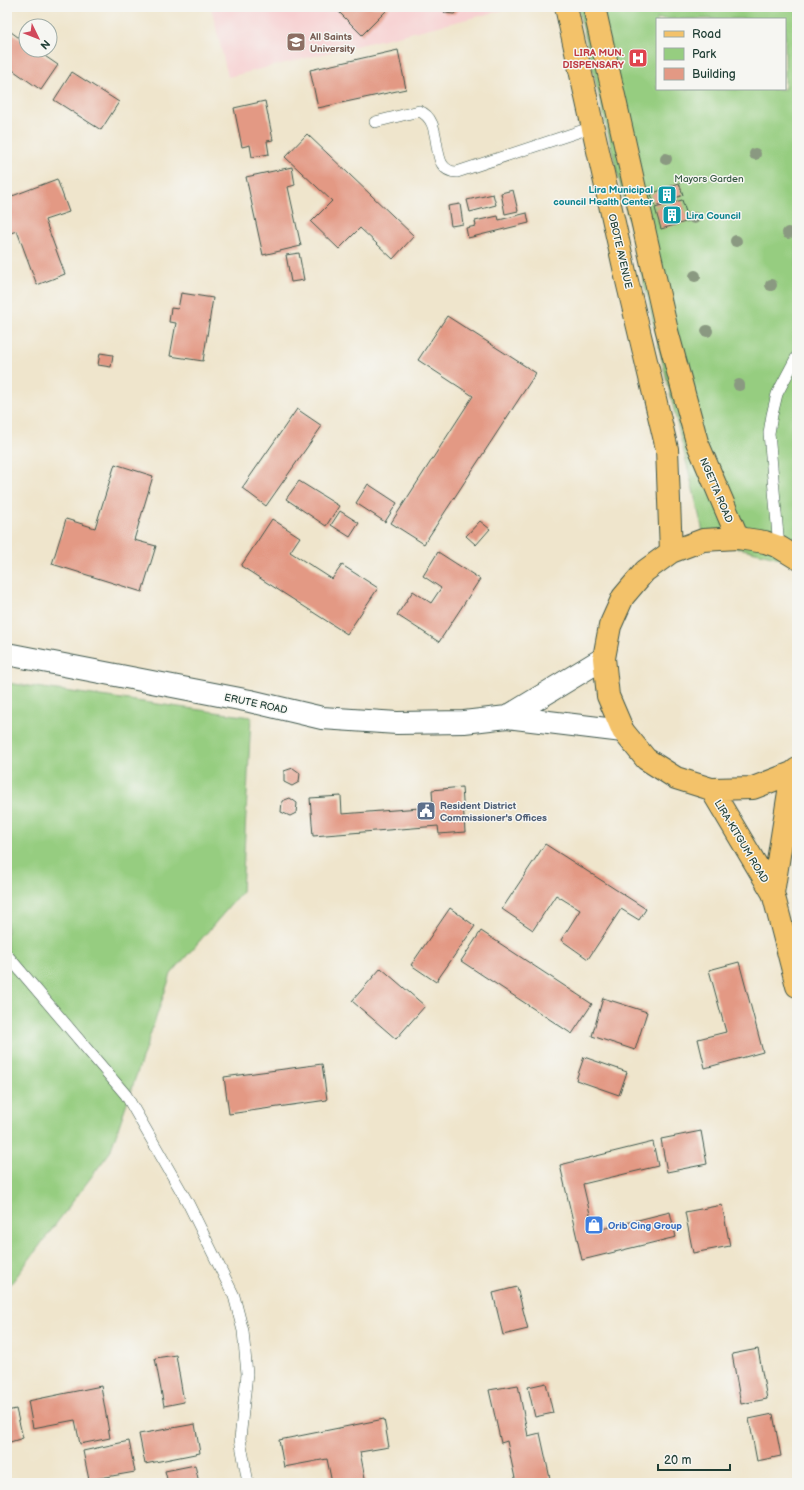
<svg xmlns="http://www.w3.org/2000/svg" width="804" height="1490" font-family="'Balsamiq Sans',sans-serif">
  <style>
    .built { fill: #f7cfd0 }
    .green { fill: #96cd80; stroke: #5a855a; fill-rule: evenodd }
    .building { fill: #e39984 }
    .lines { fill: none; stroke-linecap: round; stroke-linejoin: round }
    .lane-casing { stroke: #3e564b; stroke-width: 12 }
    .street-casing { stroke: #3e564b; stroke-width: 24 }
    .primary-casing { stroke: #3e564b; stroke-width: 24 }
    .lane { stroke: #fff; stroke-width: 11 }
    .street { stroke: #fff; stroke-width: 22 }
    .primary { stroke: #f3c26a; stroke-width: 22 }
    .tree { fill: #8a9981 }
    .labels { text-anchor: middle; stroke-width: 3; stroke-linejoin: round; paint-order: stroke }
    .education-label { font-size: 10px; font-weight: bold; fill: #785e54; stroke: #f6f6f2; text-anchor: start }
    .health-label { font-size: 10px; font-weight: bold; fill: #be3a42; stroke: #f6f6f2; text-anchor: end }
    .park-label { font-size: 10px; fill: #375a43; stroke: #f6f6f2 }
    .culture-label { font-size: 10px; font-weight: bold; fill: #0d838f; stroke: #f6f6f2; text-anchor: end }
    .street-label { font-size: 10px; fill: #1f3d34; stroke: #f6f6f2 }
    .service-label { font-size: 10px; font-weight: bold; fill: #4e5e75; stroke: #f6f6f2; text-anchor: start }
    .shop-label { font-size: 10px; font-weight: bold; fill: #366cbe; stroke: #f6f6f2; text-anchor: start }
  </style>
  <rect width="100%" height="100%" fill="#f6f6f2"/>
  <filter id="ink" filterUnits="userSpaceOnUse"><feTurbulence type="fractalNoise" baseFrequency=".025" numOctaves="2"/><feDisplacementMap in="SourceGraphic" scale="8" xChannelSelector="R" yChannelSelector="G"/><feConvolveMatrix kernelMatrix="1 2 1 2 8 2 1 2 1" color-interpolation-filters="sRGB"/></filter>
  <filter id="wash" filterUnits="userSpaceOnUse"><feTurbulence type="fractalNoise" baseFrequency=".012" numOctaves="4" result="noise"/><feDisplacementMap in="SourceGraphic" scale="16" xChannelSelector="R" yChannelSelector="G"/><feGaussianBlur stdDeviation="0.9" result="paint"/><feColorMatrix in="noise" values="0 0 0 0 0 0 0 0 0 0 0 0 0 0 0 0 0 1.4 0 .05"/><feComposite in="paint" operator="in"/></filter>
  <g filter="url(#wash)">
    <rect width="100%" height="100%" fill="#efe5cc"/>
    <!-- built -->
    <path class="built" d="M211,7H517L228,77Z"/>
    <!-- green -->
    <path class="green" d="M578,7H797V562L705,540ZM657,19H785V89H657Z
      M7,683L251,717L242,892L171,974L110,1152L7,1289Z"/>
    <g id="blocks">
      <!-- building -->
      <path class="building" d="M342,7H390L362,35L338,11Z
        M441,7H462L454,14L445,13Z
        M7,29L26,43V50H36L58,65L41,90L7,66Z
        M398,50L406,89L318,108L310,70Z
        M72,72L119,102L101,130L54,100Z
        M265,101L273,140L267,141L269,154L252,157L250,145L242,147L234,108Z
        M307,134L414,236L393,259L360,228L339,249L311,222L332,201L285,157Z
        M292,167L295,185L288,187L301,246L263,255L246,177Z
        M57,179L69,212L45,220L65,274L37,285L17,231L7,234V198Z
        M679,183L683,195L655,206L651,194Z
        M513,190L518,211L505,214L501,193Z
        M493,194L496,205L470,212L467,200Z
        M682,200L689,221L661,229L655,208Z
        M460,204L463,224L451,226L448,206Z
        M527,213L529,223L468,238L466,228L476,226L475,221L498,216L499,220Z
        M299,253L304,280L291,282L286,255Z
        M181,293L213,298L203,361L170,356L176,323L169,322L171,308L178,309Z
        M447,316L536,373L424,544L391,523L473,396L418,360Z
        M100,353L113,355L111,367L98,365Z
        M297,409L322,426L266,506L242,488Z
        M115,464L153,476L134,540L156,546L142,592L52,564L66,519L95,528Z
        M299,481L339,506L326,526L286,499Z
        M368,484L397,503L385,522L356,503Z
        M340,511L359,523L350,537L331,525Z
        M272,519L300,537L290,552L332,579L342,565L378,588L347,634L241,566Z
        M480,521L490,529L476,545L466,536Z
        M438,552L480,579L439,642L397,615L413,591L431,603L441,588L423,576Z
        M293,768L300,773L299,782L292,786L284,782V771Z
        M462,787L465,832L439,834L438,826L313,836L310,798L341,796L342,814L433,807L432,790Z
        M290,798L297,803L296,813L290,816L281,812L282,801Z
        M545,844L646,909L639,920L621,909L588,959L561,940L580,910L556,895L533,930L502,909Z
        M450,908L475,926L436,982L411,965Z
        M481,931L592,1004L572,1034L461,961Z
        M739,962L763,1052L705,1068L698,1039L726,1032L709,970Z
        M381,968L425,1006L396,1039L352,1001Z
        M603,998L647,1012L635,1050L592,1036Z
        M584,1057L627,1072L619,1095L576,1080Z
        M322,1064L327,1100L229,1114L224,1077Z
        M701,1131L707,1164L667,1172L661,1139Z
        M653,1142L658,1166L583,1184L594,1231L670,1212L676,1237L582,1260L560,1165Z
        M722,1205L730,1246L693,1253L685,1212Z
        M517,1287L528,1329L503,1335L493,1293Z
        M758,1349L767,1399L741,1404L732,1354Z
        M176,1355L184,1402L164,1406L155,1358Z
        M546,1383L553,1413L535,1417L528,1387Z
        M518,1385L528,1436L540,1433L551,1483H516L507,1441L501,1443L489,1390Z
        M101,1386L110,1438L80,1444L75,1420L33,1428L28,1401Z
        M16,1409L23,1438L7,1443V1411Z
        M773,1414L781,1456L757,1461L749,1419Z
        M384,1419L389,1447L360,1452L366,1483H332L327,1459L284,1467L279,1440Z
        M195,1424L200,1453L145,1464L139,1434Z
        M129,1441L135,1472L89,1480L83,1451Z
        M195,1465L199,1483H168L165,1471Z"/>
    </g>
  </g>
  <g filter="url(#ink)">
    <use href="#blocks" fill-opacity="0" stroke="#3e564b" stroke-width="1"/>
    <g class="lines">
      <defs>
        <path id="lane" d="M375,122L419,111C447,121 426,172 457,172L593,127
          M779,547L769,433L772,415L777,394L797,356
          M7,955L126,1095L188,1203L234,1296L243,1331L247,1374L240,1439L248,1483"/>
        <path id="street" d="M7,654L250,701L322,718L397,723L464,722L507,717L623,731
          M507,717L604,658"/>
        <path id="primary" d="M566,7L627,281L667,449L671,552
          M594,7L667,331L697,442L738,538
          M797,558L779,547L765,542L738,538L703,540L671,552L645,571L623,597L610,626L604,658L608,696L623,731L646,759L676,778L711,789L753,788L792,773L797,769
          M711,789L773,893L797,986
          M773,893L792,773"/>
      </defs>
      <!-- lane casing -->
      <use href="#lane" class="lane-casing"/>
      <!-- street casing -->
      <use href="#street" class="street-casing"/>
      <!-- primary casing -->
      <use href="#primary" class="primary-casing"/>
      <!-- lane -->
      <use href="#lane" class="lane"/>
      <!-- street -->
      <use href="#street" class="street"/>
      <!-- primary -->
      <use href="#primary" class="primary"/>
    </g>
    <!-- trees -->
    <g class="tree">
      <circle cx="755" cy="154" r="6"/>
      <circle cx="666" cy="159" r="6"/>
      <circle cx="694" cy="218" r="6"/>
      <circle cx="788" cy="233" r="6"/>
      <circle cx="736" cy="241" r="6"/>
      <circle cx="695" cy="276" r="6"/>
      <circle cx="771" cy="285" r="6"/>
      <circle cx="707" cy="331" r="6"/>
      <circle cx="739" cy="385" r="6"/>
    </g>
  </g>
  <!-- icons -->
  <defs>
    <symbol id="university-square" viewBox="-11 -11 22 22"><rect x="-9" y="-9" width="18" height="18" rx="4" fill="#8d6e63" stroke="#f6f6f2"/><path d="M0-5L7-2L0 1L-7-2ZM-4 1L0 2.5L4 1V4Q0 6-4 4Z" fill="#fff"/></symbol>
    <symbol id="hospital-square" viewBox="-11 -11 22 22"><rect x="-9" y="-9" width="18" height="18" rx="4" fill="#e0444e" stroke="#f6f6f2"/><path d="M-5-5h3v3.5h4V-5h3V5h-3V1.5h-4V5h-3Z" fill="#fff"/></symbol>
    <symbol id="building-square" viewBox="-11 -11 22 22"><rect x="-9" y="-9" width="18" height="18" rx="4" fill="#0f9aa8" stroke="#f6f6f2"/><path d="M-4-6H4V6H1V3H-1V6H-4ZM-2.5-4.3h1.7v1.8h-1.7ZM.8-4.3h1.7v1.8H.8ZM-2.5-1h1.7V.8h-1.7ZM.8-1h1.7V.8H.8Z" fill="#fff"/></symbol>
    <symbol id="civic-square" viewBox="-11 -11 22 22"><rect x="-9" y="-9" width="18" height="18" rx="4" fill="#5c6f8a" stroke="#f6f6f2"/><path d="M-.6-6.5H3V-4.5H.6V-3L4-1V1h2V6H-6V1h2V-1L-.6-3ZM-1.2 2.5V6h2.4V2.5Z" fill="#fff"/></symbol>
    <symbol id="shop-square" viewBox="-11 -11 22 22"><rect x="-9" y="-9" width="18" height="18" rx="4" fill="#3f7fe0" stroke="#f6f6f2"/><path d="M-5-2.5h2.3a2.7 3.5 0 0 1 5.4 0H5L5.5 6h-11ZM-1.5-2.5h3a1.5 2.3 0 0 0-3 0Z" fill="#fff"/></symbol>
  </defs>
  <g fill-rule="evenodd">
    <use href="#university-square" x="285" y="31" width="22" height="22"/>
    <use href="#hospital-square" x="627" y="47" width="22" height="22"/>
    <use href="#building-square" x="656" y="184" width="22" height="22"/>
    <use href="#building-square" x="661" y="204" width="22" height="22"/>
    <use href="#civic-square" x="415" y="800" width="22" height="22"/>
    <use href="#shop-square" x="583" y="1214" width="22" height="22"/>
  </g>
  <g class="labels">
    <!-- education labels -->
    <g class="education-label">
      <text x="310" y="40">All Saints<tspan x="310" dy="12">University</tspan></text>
    </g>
    <!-- health labels -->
    <g class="health-label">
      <text x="624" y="56">LIRA MUN.<tspan x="624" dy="12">DISPENSARY</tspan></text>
    </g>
    <!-- park labels -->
    <g class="park-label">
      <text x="709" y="182">Mayors Garden</text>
    </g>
    <!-- culture labels -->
    <g class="culture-label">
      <text x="653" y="193">Lira Municipal<tspan x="653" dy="12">council Health Center</tspan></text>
      <text x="686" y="219" text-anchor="start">Lira Council</text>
    </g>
    <!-- street labels -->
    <g class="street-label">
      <text transform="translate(621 251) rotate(77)" y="4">OBOTE AVENUE</text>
      <text transform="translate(717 490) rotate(67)" y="4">NGETTA ROAD</text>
      <text transform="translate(256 703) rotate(12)" y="4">ERUTE ROAD</text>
      <text transform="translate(742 841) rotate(59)" y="4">LIRA-KITGUM ROAD</text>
    </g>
    <!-- service labels -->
    <g class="service-label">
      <text x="440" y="809">Resident District<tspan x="440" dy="12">Commissioner's Offices</tspan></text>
    </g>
    <!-- shop labels -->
    <g class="shop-label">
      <text x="608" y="1229">Orib Cing Group</text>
    </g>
  </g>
  <!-- margin -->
  <rect width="804" height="1490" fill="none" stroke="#f6f6f2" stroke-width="24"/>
  <!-- legend -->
  <rect x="656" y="18" width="130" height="72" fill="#f6f6f2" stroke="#a0aca6"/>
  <rect x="664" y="31" width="20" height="6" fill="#f3c26a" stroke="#a0aca6"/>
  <text x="692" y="38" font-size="12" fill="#1f3d34">Road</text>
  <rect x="664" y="48" width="20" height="12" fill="#96cd80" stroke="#a0aca6"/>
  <text x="692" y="58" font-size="12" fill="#1f3d34">Park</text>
  <rect x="664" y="68" width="20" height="12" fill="#e39984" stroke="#a0aca6"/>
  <text x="692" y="78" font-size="12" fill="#1f3d34">Building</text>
  <!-- north arrow -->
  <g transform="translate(38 38) rotate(133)"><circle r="19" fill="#f6f6f2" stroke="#a0aca6"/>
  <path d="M0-3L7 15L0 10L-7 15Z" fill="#d1495b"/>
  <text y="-6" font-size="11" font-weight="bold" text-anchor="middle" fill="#1f3d34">N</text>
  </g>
  <!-- scale -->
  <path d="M658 1464v6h72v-6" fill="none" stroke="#1f3d34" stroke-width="2"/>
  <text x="664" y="1464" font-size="12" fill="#1f3d34" stroke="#f6f6f2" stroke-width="3" paint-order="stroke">20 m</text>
</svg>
